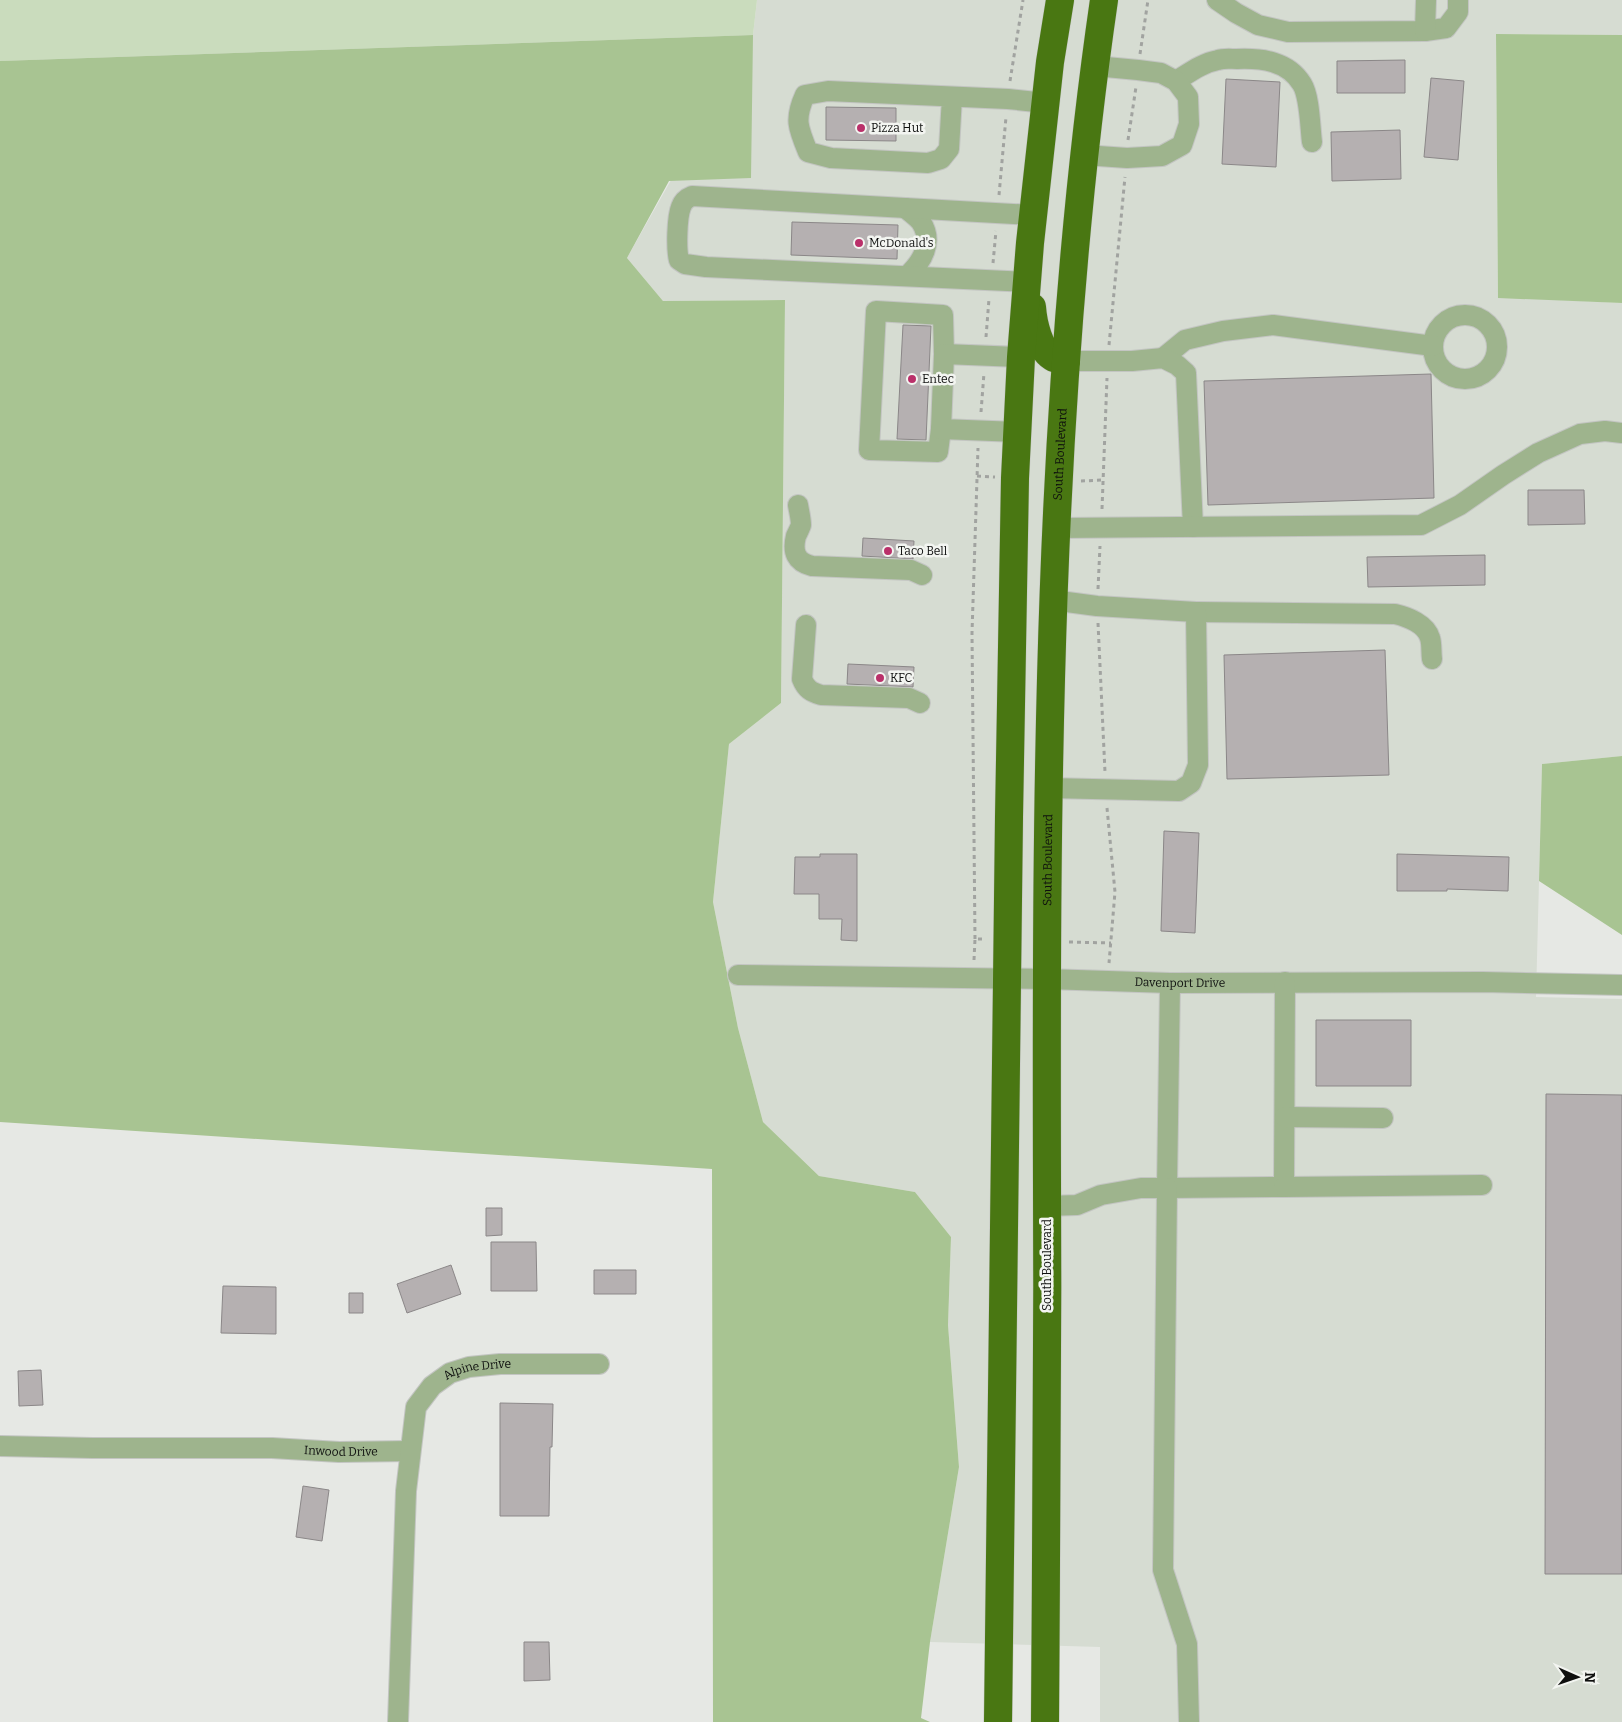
<svg xmlns="http://www.w3.org/2000/svg" width="1622" height="1722" font-family="Bitter,serif">
  <style>
    .built { fill: #d6dcd2 }
    .green { fill: #cadcbd }
    .forest { fill: #a8c492 }
    .building { fill: #b5b0b1; stroke: #8b8788 }
    .lines { fill: none; stroke-linecap: round; stroke-linejoin: round }
    .minor-casing { stroke: #c3c5c2; stroke-width: 22 }
    .highway-casing { stroke: #c3c5c2; stroke-width: 29 }
    .path { stroke: #a1a3a0; stroke-width: 3; stroke-dasharray: 4 4; stroke-linecap: butt }
    .minor { stroke: #9eb48d; stroke-width: 20 }
    .highway { stroke: #497712; stroke-width: 28 }
    .poi-dot { fill: #ba306a; stroke: #f3f5f1; stroke-width: 2 }
    .labels { text-anchor: middle; stroke-width: 5; stroke-linejoin: round; paint-order: stroke }
    .poi-label { font-size: 12px; fill: #0e0f0e; stroke: #f3f5f1; text-anchor: start }
    .street-label { font-size: 12px; fill: #0e0f0e; stroke: #f3f5f1 }
  </style>
  <rect width="100%" height="100%" fill="#e6e8e4"/>
  <!-- built -->
  <path class="built" d="M757,0H1622V35L1496,34L1498,297L1622,303V756L1542,764L1536,997L1622,999V1722H1100V1647L930,1642L959,1467L948,1325L951,1237L915,1192L819,1176L763,1122L738,1028L713,902L729,744L781,703L785,300L663,301L627,258L753,35Z"/>
  <!-- green -->
  <path class="green" d="M0,0H757L753,35L0,61Z"/>
  <!-- forest -->
  <path class="forest" d="M1496,34L1622,35V303L1498,298Z
    M753,35L751,178L669,181L627,258L663,301L785,300L781,703L729,744L713,902L738,1028L763,1122L819,1176L915,1192L951,1237L948,1325L959,1467L930,1642L921,1718L930,1722H713L712,1169L0,1122V61Z
    M1622,756V935L1539,881L1542,764Z"/>
  <!-- building -->
  <path class="building" d="M1405,60V93H1337V61Z
    M1431,78L1464,81L1458,160L1424,157Z
    M1226,79L1280,82L1276,167L1222,164Z
    M826,107L896,108V141L826,140Z
    M1400,130L1401,179L1332,181L1331,132Z
    M792,222L898,225L897,259L791,255Z
    M903,325L931,326L926,440L897,439Z
    M1431,374L1434,498L1208,505L1204,381Z
    M1528,490H1584L1585,524L1528,525Z
    M863,538L914,541L913,559L862,556Z
    M1485,555V585L1368,587L1367,557Z
    M1385,650L1389,775L1227,779L1224,655Z
    M848,664L914,667L913,687L847,684Z
    M1164,831L1199,833L1195,933L1161,931Z
    M820,854H857V941L841,940L842,919H819V894H794L795,857H820Z
    M1397,854L1509,857L1508,891L1447,889V891H1397Z
    M1316,1020H1411V1086H1316Z
    M1546,1094L1622,1095V1574H1545Z
    M486,1208H502V1235L486,1236Z
    M491,1242H536L537,1291H491Z
    M451,1265L461,1294L407,1313L397,1284Z
    M594,1270H636V1294H594Z
    M223,1286L276,1287V1334L221,1333Z
    M349,1293H363V1313H349Z
    M41,1370L43,1405L19,1406L18,1371Z
    M500,1403L553,1404L552,1447H550L549,1516H500Z
    M303,1486L329,1490L322,1541L296,1537Z
    M524,1642H549L550,1680L524,1681Z"/>
  <g class="lines">
    <defs>
      <g id="minor">
        <path d="M1217,0L1236,13L1258,25L1288,32L1425,31L1446,28L1458,12V0"/>
        <path d="M1425,31L1426,0"/>
        <path d="M1176,81C1189,73 1202,63 1218,60C1224,58 1231,59 1237,59C1262,58 1288,61 1302,84C1310,97 1310,127 1312,142"/>
        <path d="M952,97L949,149L941,159L928,163L831,158L808,152C798,128 794,119 805,95L828,91L1008,99L1046,103"/>
        <path d="M1084,155L1127,158L1162,156L1182,145L1189,124L1188,97L1176,81L1161,73L1138,70L1095,66"/>
        <path d="M905,208C910,212 917,217 921,222C934,242 922,262 907,276"/>
        <path d="M1027,282L706,267L685,264L679,260C676,249 677,217 681,207C683,201 687,198 692,196L1033,215"/>
        <circle cx="1465" cy="347" r="32"/>
        <path d="M1163,358L1185,340L1223,331L1273,325L1433,346"/>
        <path d="M1066,361H1132L1163,358L1177,365L1186,373L1193,527"/>
        <path d="M941,429L938,452L869,450L876,311L943,315L944,354"/>
        <path d="M1018,432L941,429L944,354L1021,357"/>
        <path d="M798,505C799,511 801,519 801,525C800,528 798,532 796,536C792,552 796,562 812,566L911,570L922,575"/>
        <path d="M1056,528L1421,525L1460,505L1503,475L1538,453L1580,434L1605,431L1622,433"/>
        <path d="M1196,612L1395,614C1408,617 1426,624 1430,638C1432,644 1431,652 1432,659"/>
        <path d="M806,625L802,679C806,689 811,692 821,695L909,698L920,703"/>
        <path d="M1049,788L1179,791L1191,783L1198,765L1196,612L1097,606L1052,600"/>
        <path id="s1" d="M738,975L1046,979L1170,983L1482,982L1622,985"/>
        <path d="M1170,983L1167,1188L1284,1187L1285,982"/>
        <path d="M1285,1117L1383,1118"/>
        <path d="M1284,1187L1482,1185"/>
        <path d="M1047,1206L1077,1205L1101,1195L1141,1188H1167L1163,1570L1187,1644L1189,1722"/>
        <path id="s2" d="M0,1446L92,1448H272L339,1452L410,1451"/>
        <path id="s3" d="M398,1722L406,1491L416,1407L432,1386L450,1373L469,1367L500,1364H599"/>
      </g>
      <g id="highway">
        <path d="M1032,307C1033,322 1039,351 1054,358C1057,359 1062,360 1066,361"/>
        <path d="M998,1722L1009,817L1015,478L1021,357L1030,243L1050,62L1060,0"/>
        <path id="s4" d="M1045,1722C1046,1543 1048,1364 1047,1185C1046,789 1047,392 1104,0"/>
      </g>
    </defs>
    <!-- minor casing -->
    <use href="#minor" class="minor-casing"/>
    <!-- highway casing -->
    <use href="#highway" class="highway-casing"/>
    <!-- path -->
    <path class="path" d="M1140,54L1148,0
      M1010,81L1023,0
      M1128,140L1136,87
      M999,195L1006,117
      M993,263L996,231
      M986,337L989,299
      M1109,345L1125,177
      M981,412L984,373
      M977,476L995,477
      M1081,481L1103,480
      M1102,509L1107,378
      M1098,589L1100,546
      M1098,623L1105,772
      M1107,808L1115,892L1109,963
      M975,939L972,633L978,448
      M1069,942L1111,943
      M974,960L975,939H985"/>
    <!-- minor -->
    <use href="#minor" class="minor"/>
    <!-- highway -->
    <use href="#highway" class="highway"/>
  </g>
  <!-- markers -->
  <g class="poi-dot">
    <circle cx="861" cy="128" r="5"/>
    <circle cx="859" cy="243" r="5"/>
    <circle cx="912" cy="379" r="5"/>
    <circle cx="888" cy="551" r="5"/>
    <circle cx="880" cy="678" r="5"/>
  </g>
  <g class="labels">
    <!-- poi labels -->
    <g class="poi-label">
      <text x="871" y="132">Pizza Hut</text>
      <text x="869" y="247">McDonald's</text>
      <text x="922" y="383">Entec</text>
      <text x="898" y="555">Taco Bell</text>
      <text x="890" y="682">KFC</text>
    </g>
    <!-- street labels -->
    <g class="street-label">
      <text dy="4" stroke="none"><textPath href="#s4" startOffset="1268">South Boulevard</textPath></text>
      <text dy="4" stroke="none"><textPath href="#s4" startOffset="862">South Boulevard</textPath></text>
      <text dy="4" stroke="none"><textPath href="#s1" startOffset="442">Davenport Drive</textPath></text>
      <text transform="translate(1047 1265) rotate(-90)" y="4">South Boulevard</text>
      <text dy="4" stroke="none"><textPath href="#s3" startOffset="392">Alpine Drive</textPath></text>
      <text dy="4" stroke="none"><textPath href="#s2" startOffset="341">Inwood Drive</textPath></text>
    </g>
  </g>
  <!-- north arrow -->
  <g transform="translate(1577 1677) rotate(92)" stroke="#f3f5f1" stroke-width="4" paint-order="stroke">
  <path d="M0-4L9 19L0 12L-9 19Z" fill="#0e0f0e"/>
  <text y="-8" font-size="14" font-weight="bold" text-anchor="middle" fill="#0e0f0e">N</text>
  </g>
</svg>
